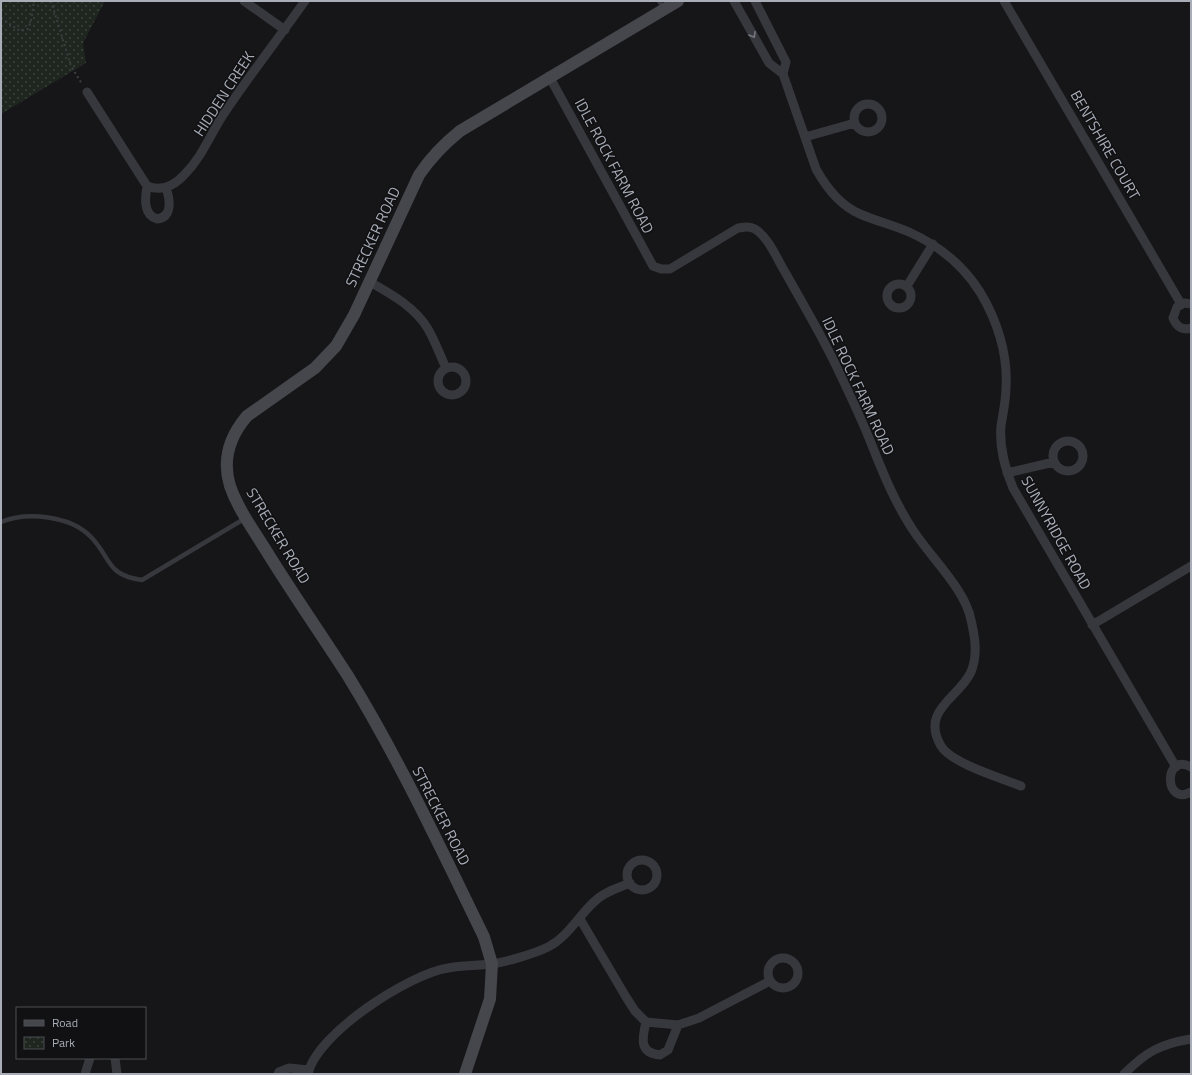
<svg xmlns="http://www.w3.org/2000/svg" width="1192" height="1075" font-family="'Titillium Web',sans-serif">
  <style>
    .park { fill: url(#park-dots) }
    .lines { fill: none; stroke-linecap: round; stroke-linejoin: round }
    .path { stroke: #3d3f44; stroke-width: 2; stroke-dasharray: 2 3; stroke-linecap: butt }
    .lane { stroke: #37383d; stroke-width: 4.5 }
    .street { stroke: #37383d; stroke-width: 9 }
    .secondary { stroke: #45474d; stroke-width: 12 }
    .oneway { stroke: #757881 }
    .labels { text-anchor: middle; stroke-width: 3; stroke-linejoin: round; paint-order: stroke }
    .street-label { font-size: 15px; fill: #a8adb8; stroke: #111113 }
  </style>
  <defs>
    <pattern id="park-dots" width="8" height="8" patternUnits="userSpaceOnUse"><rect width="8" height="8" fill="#1e261f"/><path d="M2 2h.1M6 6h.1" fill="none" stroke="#3c433d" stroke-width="1.8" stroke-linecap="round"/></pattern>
  </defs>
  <rect width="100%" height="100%" fill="#161618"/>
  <!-- park -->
  <path class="park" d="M1,1H105L83,43L86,63L1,114Z"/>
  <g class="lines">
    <!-- path -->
    <path class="path" d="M51,1L71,66L82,84
      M1,18L20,31L28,29L31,21L34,1"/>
    <!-- lane -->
    <path class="lane" d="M659,1L664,9
      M1,522C27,511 71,516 91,537C112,559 106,575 142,580L244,519"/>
    <!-- street -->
    <path class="street" d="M244,1L285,30
      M734,1L769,63L783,74L816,169C826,187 841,206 860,214C876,221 893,225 909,232C938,245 963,265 980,292C997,320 1008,354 1006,387C1006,400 1003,413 1001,426C999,448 1005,468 1013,488L1176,767
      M755,1L786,62L783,74
      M1004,1L1181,304
      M549,76L653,266L661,269H670L738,228C745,227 749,226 755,229C769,238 777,259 785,272C804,306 824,339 840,374C850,395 860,416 869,438C881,468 893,499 911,527C928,555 965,588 971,620C975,637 978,655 971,672C959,698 920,710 941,746C951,763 1001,778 1021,786
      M87,92L147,186C162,192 175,185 185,174C202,157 210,135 223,115C249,76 278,39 305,1
      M854 118a14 14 0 1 1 28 0a14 14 0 1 1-28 0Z
      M805,137L855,123
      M147,186C145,198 143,215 157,219C173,217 170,199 166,188
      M370,282C391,294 415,307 428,329C435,341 440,355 446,368
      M887 296a12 12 0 1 1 24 0a12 12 0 1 1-24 0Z
      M907,286L933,244
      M1191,304L1184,303L1177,307L1173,318C1176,326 1182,331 1191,328
      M438 381a14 14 0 1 1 28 0a14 14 0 1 1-28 0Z
      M1053 456a15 15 0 1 1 30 0a15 15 0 1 1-30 0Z
      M1007,473L1054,462
      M1092,625L1191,566
      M1191,767C1163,752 1164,807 1191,792
      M627 875a15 15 0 1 1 30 0a15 15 0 1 1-30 0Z
      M580,919L626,997L635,1011L646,1022L678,1025L699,1018L770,981
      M768 973a15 15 0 1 1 30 0a15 15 0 1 1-30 0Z
      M646,1022C642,1039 639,1053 660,1055L668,1050L678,1025
      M115,1058L117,1074
      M85,1074L90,1058
      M278,1074L279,1072L289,1068L309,1070
      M308,1074C316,1034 409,974 448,968C462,965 476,966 490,964C504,963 536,953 548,947C568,937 579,915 595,901C604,892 618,888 630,883
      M1124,1074C1146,1052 1160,1044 1191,1039"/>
    <!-- secondary -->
    <path class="secondary" d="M465,1074L490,999L492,964L484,937C441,849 399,759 348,676C321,634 293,594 267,552C254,531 238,509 230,486C222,460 230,436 247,416L315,368L336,346L354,315L419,175C431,157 444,144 460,131L678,1"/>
  </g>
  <!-- one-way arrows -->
  <defs><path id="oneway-chevron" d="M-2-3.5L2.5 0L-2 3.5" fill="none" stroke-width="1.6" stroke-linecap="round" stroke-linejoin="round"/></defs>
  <use class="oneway" href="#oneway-chevron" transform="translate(753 35) rotate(60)"/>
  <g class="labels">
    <!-- street labels -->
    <g class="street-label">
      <text transform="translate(224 94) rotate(-57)" y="5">HIDDEN CREEK</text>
      <text transform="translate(1105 145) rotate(60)" y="5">BENTSHIRE COURT</text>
      <text transform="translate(614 166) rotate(62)" y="5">IDLE ROCK FARM ROAD</text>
      <text transform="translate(373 237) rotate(-65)" y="5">STRECKER ROAD</text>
      <text transform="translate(858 386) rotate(65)" y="5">IDLE ROCK FARM ROAD</text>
      <text transform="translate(1056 533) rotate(61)" y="5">SUNNYRIDGE ROAD</text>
      <text transform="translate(278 536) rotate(59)" y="5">STRECKER ROAD</text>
      <text transform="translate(441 816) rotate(63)" y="5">STRECKER ROAD</text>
    </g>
  </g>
  <!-- border -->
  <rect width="1192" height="1075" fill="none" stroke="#a8adb8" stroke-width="4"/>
  <!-- legend -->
  <rect x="16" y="1007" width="130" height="52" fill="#111113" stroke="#4d4f55"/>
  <rect x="24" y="1020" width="20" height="6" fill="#45474d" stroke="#4d4f55"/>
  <text x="52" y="1027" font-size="12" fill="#a8adb8">Road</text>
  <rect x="24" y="1037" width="20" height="12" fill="url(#park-dots)" stroke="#4d4f55"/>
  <text x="52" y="1047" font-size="12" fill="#a8adb8">Park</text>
</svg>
